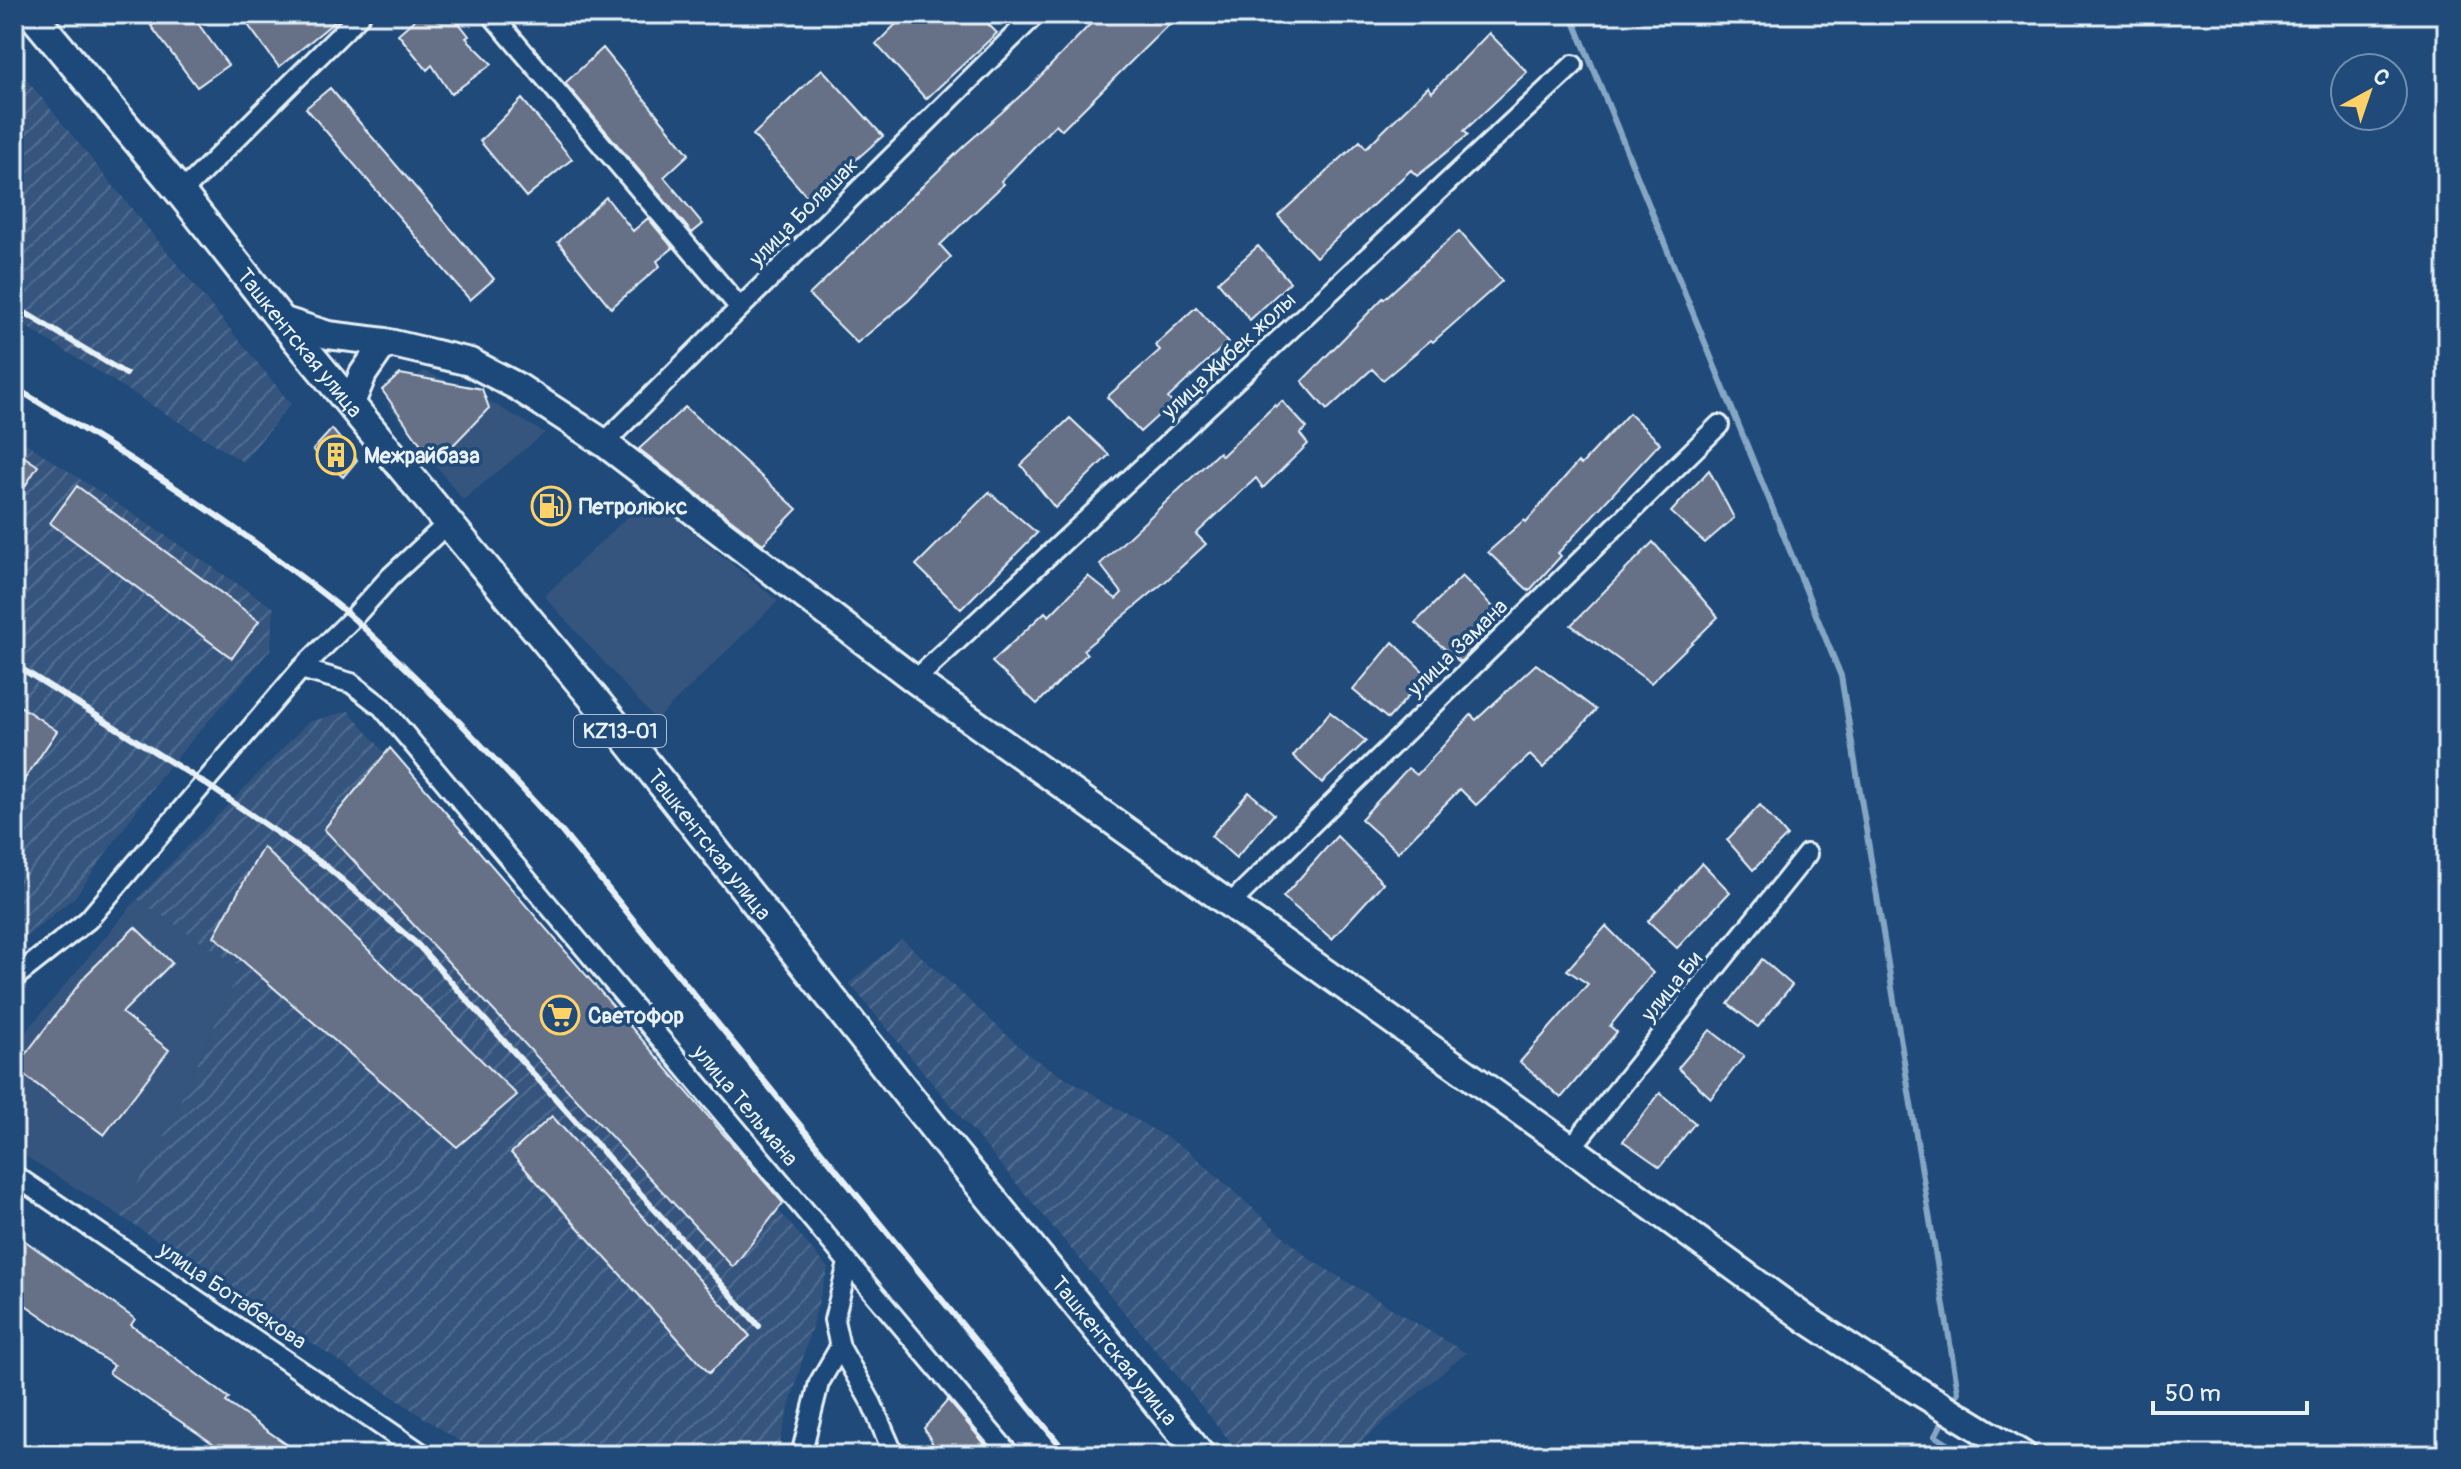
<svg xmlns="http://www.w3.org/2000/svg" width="2461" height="1469" font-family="Pangolin,sans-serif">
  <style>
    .built { fill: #34557e }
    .industrial { fill: url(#industrial-furrows) }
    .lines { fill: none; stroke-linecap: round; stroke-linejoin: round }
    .stream { stroke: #86a7c4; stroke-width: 6 }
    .building { fill: #666f87; stroke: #e8f1f8; stroke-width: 2 }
    .minor-casing { stroke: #e8f1f8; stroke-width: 24 }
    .secondary-casing { stroke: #e8f1f8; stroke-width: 32 }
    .primary-casing { stroke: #e8f1f8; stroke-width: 34 }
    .minor { stroke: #1f4a7a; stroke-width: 18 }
    .secondary { stroke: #1f4a7a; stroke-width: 26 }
    .primary { stroke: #1f4a7a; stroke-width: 28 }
    .rail { stroke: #e8f1f8; stroke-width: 6 }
    .labels { text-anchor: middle; stroke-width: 7; stroke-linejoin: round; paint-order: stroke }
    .shield { fill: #1f4a7a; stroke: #acbfd2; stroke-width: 2 }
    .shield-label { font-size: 20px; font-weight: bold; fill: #e8f1f8 }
    .street-label { font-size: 22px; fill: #e8f1f8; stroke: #1f4a7a }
    .poi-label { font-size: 22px; font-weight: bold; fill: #e8f1f8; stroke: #1f4a7a; text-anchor: start }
  </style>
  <defs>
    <pattern id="industrial-furrows" width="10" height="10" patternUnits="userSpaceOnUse" patternTransform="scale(2)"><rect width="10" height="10" fill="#34557e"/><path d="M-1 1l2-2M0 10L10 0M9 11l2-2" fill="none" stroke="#516e91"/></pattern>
  </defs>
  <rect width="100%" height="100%" fill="#1f4a7a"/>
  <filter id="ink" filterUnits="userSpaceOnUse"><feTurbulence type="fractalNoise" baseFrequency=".0125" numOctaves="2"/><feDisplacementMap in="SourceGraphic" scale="16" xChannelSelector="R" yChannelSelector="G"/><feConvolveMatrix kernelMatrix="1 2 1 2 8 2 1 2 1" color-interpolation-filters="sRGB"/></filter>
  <g filter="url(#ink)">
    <!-- built -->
    <path class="built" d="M424,371L468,389L545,433L463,500L387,403Z
      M639,506L674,517L778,601L656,720L544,596Z
      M137,899L241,968L161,1143L119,1215L14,1149V1046Z"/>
    <!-- industrial -->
    <path class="industrial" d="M14,64L291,404L243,462L14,319Z
      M14,435L274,608L271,649L160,777L76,896L14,947Z
      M349,711L828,1268L776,1455H480L119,1215L161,1143L241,968L137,899L308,722Z
      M902,939L1031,1057L1189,1151L1308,1258L1466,1353L1345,1455H1241L1174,1372L849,983Z"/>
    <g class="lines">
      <!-- stream -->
      <path class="stream" d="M1571,14L1841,676L1958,1392L1952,1404
        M1945,1417L1935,1436L1965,1455"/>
    </g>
    <!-- building -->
    <path class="building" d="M168,14H191L228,65L197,87L151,26Z
      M240,14H344L279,67Z
      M421,14H452L469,36L466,38L492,64L451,94L432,65L427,70L398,34Z
      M906,14H978L997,33L926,99L876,44Z
      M1100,14H1179L1062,130L1056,124L1001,181L1004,184L940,245L951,257L908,301L857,343L809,295L964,146L1029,88Z
      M1489,33L1527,72L1464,131L1468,135L1417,176L1411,170L1316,257L1278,216L1360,141L1366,148L1428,87L1432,92Z
      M603,48L689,154L664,177L703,224L692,233L565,83Z
      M822,69L883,136L810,200L753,135Z
      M330,88L494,279L470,300L306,108Z
      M522,99L572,159L526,197L480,141Z
      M606,197L633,231L648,218L673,248L657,261L660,266L611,308L558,242Z
      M1459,231L1502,281L1433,342L1431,340L1383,380L1372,369L1327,410L1302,381L1383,298L1384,299Z
      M1258,246L1290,282L1250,320L1218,282Z
      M1196,307L1228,342L1168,398L1172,403L1140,432L1107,397L1160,350L1155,345Z
      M400,374L482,389L489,408L435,464L382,390Z
      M1282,401L1307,428L1300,434L1308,444L1263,488L1256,478L1196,534L1206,544L1167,580L1083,650L1087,654L1037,704L992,662L1045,612L1049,616L1088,576L1116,599L1122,593L1100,564L1219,452L1222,456L1275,405L1276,407Z
      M685,407L797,509L763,544L639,449Z
      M1629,413L1660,443L1558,553L1561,556L1529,591L1488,552L1524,520L1526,522L1578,462L1581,465Z
      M1070,418L1109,455L1055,508L1021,465Z
      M332,429L357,460L343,477L313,450Z
      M14,450L38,466L14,503Z
      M1709,470L1734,518L1705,543L1671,512Z
      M77,486L259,621L232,658L50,523Z
      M989,492L1037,533L961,609L916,565Z
      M1653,542L1718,617L1651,683L1571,625Z
      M1462,576L1503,617L1460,662L1415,623Z
      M1393,642L1427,675L1388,719L1353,690Z
      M1536,664L1596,710L1543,768L1530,755L1476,805L1460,789L1398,852L1361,819L1408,768L1417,775L1471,715L1476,720Z
      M14,702L57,731L14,795Z
      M1330,712L1366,741L1322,783L1293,756Z
      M390,748L783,1203L733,1267L324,829Z
      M1249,792L1274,814L1236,858L1211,836Z
      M1760,805L1787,836L1753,870L1727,840Z
      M1337,836L1383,883L1332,939L1283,897Z
      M263,847L517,1095L457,1147L214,936Z
      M1702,863L1730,892L1677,948L1648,921Z
      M1606,926L1653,973L1610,1026L1617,1032L1561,1098L1520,1062L1588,984L1567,970Z
      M135,927L172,963L122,1013L169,1050L104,1135L15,1068L86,975Z
      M1762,959L1792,985L1758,1027L1728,1004Z
      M1710,1030L1744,1056L1711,1098L1678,1068Z
      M1660,1093L1695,1123L1660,1167L1623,1141Z
      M552,1116L750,1336L709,1373L511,1153Z
      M14,1233L135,1319L131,1325L229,1398L226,1402L302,1455H230L109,1373L114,1366L14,1297Z
      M948,1400L994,1455H939L924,1428Z"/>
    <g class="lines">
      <defs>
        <path id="minor" d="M491,14L740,308
          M181,193L361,14
          M604,443L1036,14
          M301,669L351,683L382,707L1010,1455
          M915,680L1573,65
          M1229,905L1719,425
          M14,978L88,920L301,669L353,618L390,577L448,523
          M1571,1148L1807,854
          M14,1175L424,1455
          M848,1263L834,1320L840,1347L872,1404L894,1455
          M801,1455L819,1383L840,1347"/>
        <path id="secondary" d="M281,320L328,335L385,342L470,362L518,387L604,443L915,680L1571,1148L1806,1319L1890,1374L2023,1455
          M351,403L363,374L385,342"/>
        <g id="primary">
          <path id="s1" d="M32,14L181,193L281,320L448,523L614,723L949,1147L1200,1455"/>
        </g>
      </defs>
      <!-- minor casing -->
      <use href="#minor" class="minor-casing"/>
      <!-- secondary casing -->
      <use href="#secondary" class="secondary-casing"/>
      <!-- primary casing -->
      <use href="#primary" class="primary-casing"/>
      <!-- minor -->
      <use href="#minor" class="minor"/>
      <!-- secondary -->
      <use href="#secondary" class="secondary"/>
      <!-- primary -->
      <use href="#primary" class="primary"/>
      <!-- rail -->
      <path class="rail" d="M14,306L126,374
        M14,387C102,441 190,494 273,556C300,576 329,597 354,619C428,686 495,759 562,832L1068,1455
        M14,664L206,784L327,867L418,945L759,1326"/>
    </g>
  </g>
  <!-- icons -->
  <defs>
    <symbol id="building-ring" viewBox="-11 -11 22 22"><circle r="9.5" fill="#1f4a7a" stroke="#ffd166" stroke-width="1.5"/><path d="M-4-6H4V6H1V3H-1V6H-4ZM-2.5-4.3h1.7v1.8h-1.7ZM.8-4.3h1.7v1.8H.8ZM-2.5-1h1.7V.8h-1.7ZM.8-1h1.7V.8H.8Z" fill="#ffd166"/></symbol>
    <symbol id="fuel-ring" viewBox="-11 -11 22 22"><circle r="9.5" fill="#1f4a7a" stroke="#ffd166" stroke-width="1.5"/><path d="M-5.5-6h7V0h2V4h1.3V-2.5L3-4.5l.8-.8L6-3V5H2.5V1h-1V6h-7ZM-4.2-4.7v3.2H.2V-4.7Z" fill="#ffd166"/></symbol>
    <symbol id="supermarket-ring" viewBox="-11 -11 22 22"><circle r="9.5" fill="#1f4a7a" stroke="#ffd166" stroke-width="1.5"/><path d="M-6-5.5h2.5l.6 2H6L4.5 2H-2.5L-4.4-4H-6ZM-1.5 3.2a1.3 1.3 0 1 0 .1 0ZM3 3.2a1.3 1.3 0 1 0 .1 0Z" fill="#ffd166"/></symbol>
  </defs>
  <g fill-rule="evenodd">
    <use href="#building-ring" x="314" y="433" width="44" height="44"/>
    <use href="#fuel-ring" x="529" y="484" width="44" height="44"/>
    <use href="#supermarket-ring" x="538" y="993" width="44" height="44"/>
  </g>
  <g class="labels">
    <!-- shield labels -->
    <rect class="shield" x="574" y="715" width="92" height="32" rx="6"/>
    <g class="shield-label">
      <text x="620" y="738">KZ13-01</text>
    </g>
    <!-- street labels -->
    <g class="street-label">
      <text transform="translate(803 211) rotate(-45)" y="8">улица Болашак</text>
      <text dy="8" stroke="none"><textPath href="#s1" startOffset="424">Ташкентская улица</textPath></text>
      <text transform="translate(1228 355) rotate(-43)" y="8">улица Жибек жолы</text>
      <text transform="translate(1457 647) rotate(-44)" y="8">улица Замана</text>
      <text dy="8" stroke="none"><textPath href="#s1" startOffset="1072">Ташкентская улица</textPath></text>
      <text transform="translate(1671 986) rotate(-51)" y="8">улица Би</text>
      <text transform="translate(746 1105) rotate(50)" y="8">улица Тельмана</text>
      <text transform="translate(233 1295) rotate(34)" y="8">улица Ботабекова</text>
      <text dy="8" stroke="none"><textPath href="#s1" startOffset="1720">Ташкентская улица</textPath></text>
    </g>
    <!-- poi labels -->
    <g class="poi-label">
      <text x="364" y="463">Межрайбаза</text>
      <text x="579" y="514">Петролюкс</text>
      <text x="588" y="1023">Светофор</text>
    </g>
  </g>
  <!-- margin -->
  <rect width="2461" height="1469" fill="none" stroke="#1f4a7a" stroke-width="48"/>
  <rect x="24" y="24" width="2413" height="1421" fill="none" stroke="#e8f1f8" stroke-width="3" filter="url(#ink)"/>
  <!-- north arrow -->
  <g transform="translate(2369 92) rotate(40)"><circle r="38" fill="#1f4a7a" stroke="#6f8dac" stroke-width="2"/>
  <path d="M0-6L14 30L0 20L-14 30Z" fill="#ffd166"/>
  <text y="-12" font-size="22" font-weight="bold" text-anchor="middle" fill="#e8f1f8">С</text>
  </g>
  <!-- scale -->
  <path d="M2153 1401v12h154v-12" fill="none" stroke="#e8f1f8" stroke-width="4"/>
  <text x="2165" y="1401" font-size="24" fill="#e8f1f8" stroke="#1f4a7a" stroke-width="6" paint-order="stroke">50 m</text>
</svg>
